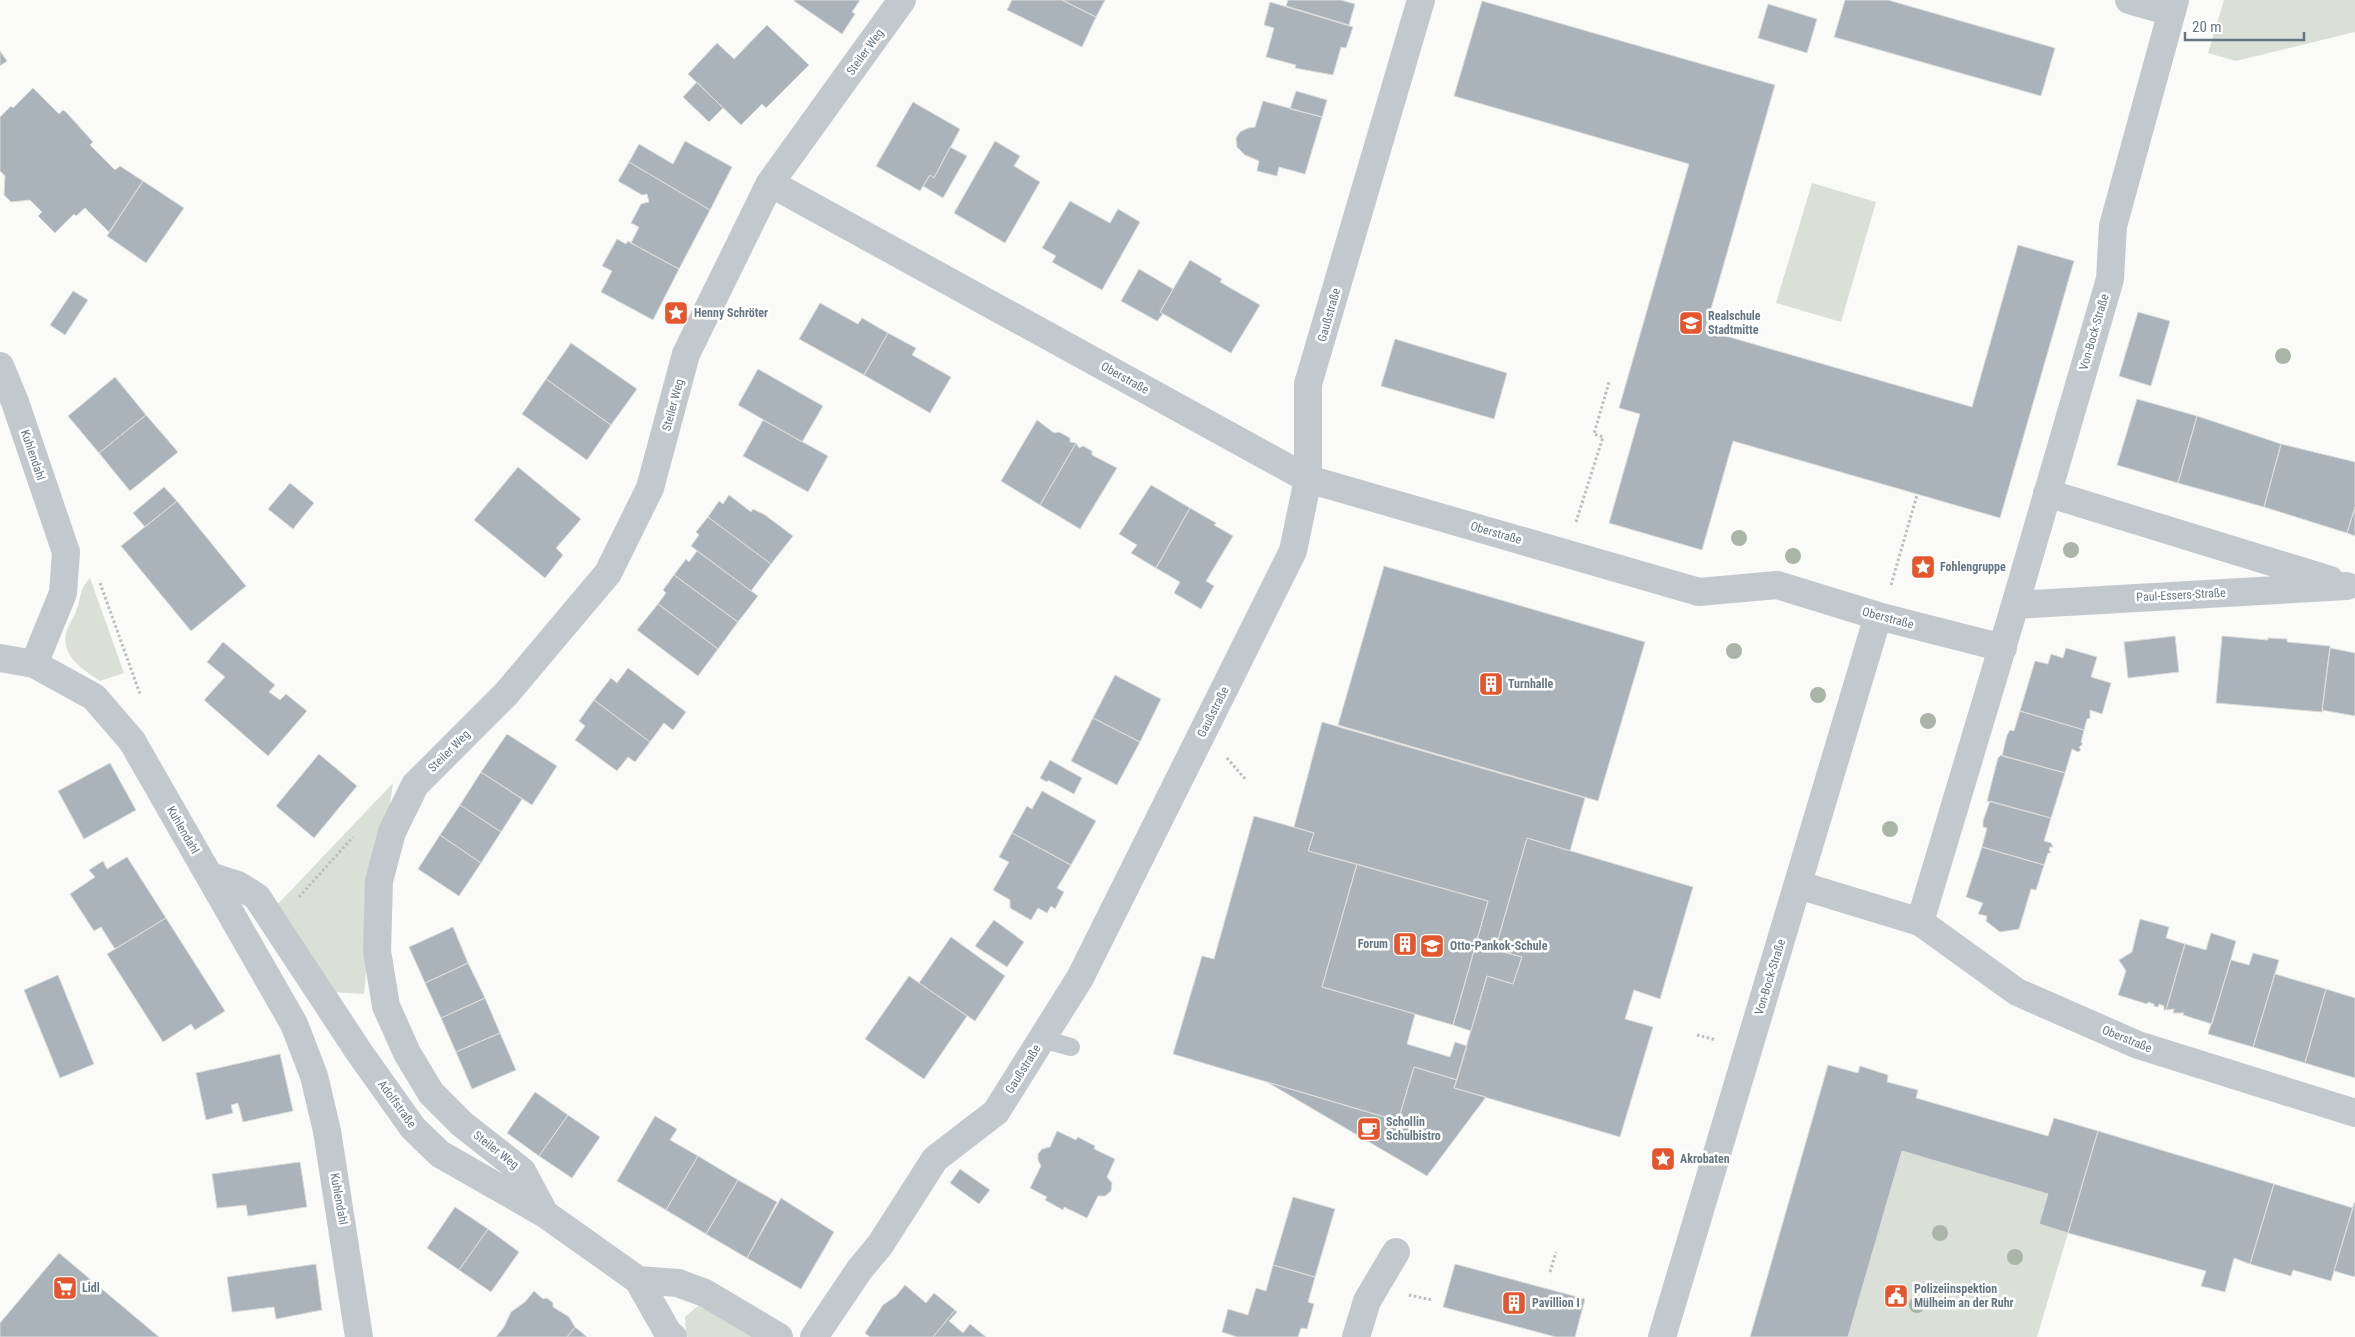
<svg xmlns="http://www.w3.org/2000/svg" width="2355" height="1337" font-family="'Roboto Condensed',sans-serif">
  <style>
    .green { fill: #dadfd7 }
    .building { fill: #aab3b9; stroke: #dcdcda }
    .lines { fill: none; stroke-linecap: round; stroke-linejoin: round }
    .path { stroke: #bbbfc2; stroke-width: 3; stroke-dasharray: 2.5 2.5; stroke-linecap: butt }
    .service { stroke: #c3c8cc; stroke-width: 18 }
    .minor { stroke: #c3c8cc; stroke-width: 28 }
    .tree { fill: #aab4a7 }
    .labels { text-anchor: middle; stroke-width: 5; stroke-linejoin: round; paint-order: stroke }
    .street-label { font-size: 12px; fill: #657683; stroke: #fff }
    .poi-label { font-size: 12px; font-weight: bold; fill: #657683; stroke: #fff; text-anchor: start }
  </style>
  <rect width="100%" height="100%" fill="#fafaf8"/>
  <!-- green -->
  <path class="green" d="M2224,0H2355V32L2236,61L2208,53Z
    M1812,183L1876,202L1841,322L1776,303Z
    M90,578L124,673L100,681C85,671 61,657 66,634C68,625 74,618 77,609C81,596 80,588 90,578Z
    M393,783L368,952L364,994L330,992L276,906Z
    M1902,1151L2048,1194L2039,1224L2068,1233L2037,1337H1848Z
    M698,1306L718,1309L765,1337H688L686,1335L685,1317Z"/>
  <!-- building -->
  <path class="building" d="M795,0H860L852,12L855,14L842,34L794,1Z
    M1012,0H1062L1096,17L1082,47L1007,10Z
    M1062,0H1105L1096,17Z
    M1288,0H1341L1355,4L1349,25L1286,6Z
    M1845,0H1888L2055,48L2041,96L1834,37Z
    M1482,1L1775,85L1705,330L1972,407L2018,245L2074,261L2000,518L1733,441L1702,550L1609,523L1640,414L1619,408L1689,164L1454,96Z
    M1270,2L1353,27L1346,48L1341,47L1333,75L1295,68L1296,65L1266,57L1274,28L1264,25Z
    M1768,4L1817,19L1807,53L1758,38Z
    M767,25L809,65L766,108L762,104L741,125L688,74L717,43L734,59Z
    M0,51L7,61L0,66Z
    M697,82L723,108L709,122L683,97Z
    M33,88L59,114L63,110L66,112L93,142L90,145L115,170L120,166L143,181L109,232L85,208L76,216L74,214L55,233L38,216L42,212L30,200L11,202L4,195L5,176L0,171V117L11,106L13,108Z
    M1296,91L1327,100L1322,117L1290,109Z
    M1263,101L1322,117L1305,174L1279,167L1277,176L1257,171L1259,161L1245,155L1237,147L1236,138L1240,132L1248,128L1255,127Z
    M913,102L960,129L934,178L930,175L920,191L876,166Z
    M685,141L732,167L710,210L629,162L639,144L673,164Z
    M995,141L1020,156L1014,166L1040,182L1005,243L954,213Z
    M950,147L967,156L943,198L923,186L930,175L934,178Z
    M629,162L710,210L679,269L631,243L639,227L631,223L641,204L649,202L647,194L642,195L618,181Z
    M143,181L184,208L146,263L107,236Z
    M1070,201L1110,223L1118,209L1140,222L1102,290L1052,262L1056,256L1042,248Z
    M617,239L626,244L628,241L631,243L679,269L653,320L601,292L612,271L602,266Z
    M1190,260L1222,279L1220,282L1260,305L1231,353L1160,312Z
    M1139,269L1173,289L1160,312L1163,314L1157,321L1121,301Z
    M73,291L88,300L65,335L50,325Z
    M820,303L858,324L862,318L888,333L864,375L799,339Z
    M2138,312L2170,321L2151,386L2119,376Z
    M888,333L916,348L912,355L951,377L930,413L864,375Z
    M1395,339L1507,373L1494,419L1381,386Z
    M571,343L637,389L611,425L546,379Z
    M758,369L823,406L802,442L738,405Z
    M115,377L146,415L99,453L68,416Z
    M546,379L611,425L587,460L522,414Z
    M2137,399L2197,416L2178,483L2117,465Z
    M146,415L178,452L130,491L99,453Z
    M2197,416L2281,444L2264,507L2178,483Z
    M763,420L828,456L808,492L743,456Z
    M1037,420L1054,433L1059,432L1070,438V442L1076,443L1040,505L1001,481Z
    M1076,443L1079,448L1083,446L1092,451V455L1117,468L1080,529L1040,505Z
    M2281,444L2355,462V507L2347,533L2264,507Z
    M518,467L581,519L556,548L563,555L545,578L474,520Z
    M290,483L314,503L293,529L268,509Z
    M1151,485L1190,508L1156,568L1131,553L1137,545L1119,534Z
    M164,487L177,501L145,527L133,513Z
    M729,495L751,512L753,509L765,515L793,536L771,564L708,517L719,501L723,504Z
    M177,501L246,586L191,631L121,546Z
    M2355,507V536L2347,533Z
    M1190,508L1216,523L1214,525L1233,536L1206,581L1214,586L1201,609L1174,593L1180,582L1156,568Z
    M708,517L771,564L751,591L691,546L699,535L696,532Z
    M697,551L758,596L738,622L674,575L686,559L689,562Z
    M1384,566L1645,642L1598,801L1338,725Z
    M674,575L738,622L718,649L658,604L666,593L663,590Z
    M658,604L718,649L698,676L637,630Z
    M2175,636L2179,672L2128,678L2124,642Z
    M2222,636L2268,640V638L2287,639V642L2330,646L2322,712L2216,703Z
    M223,642L275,685L269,692L280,700L286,694L307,711L268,756L204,700L225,677L207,662Z
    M2066,648L2097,657L2091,677L2111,683L2102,714L2090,710V718L2087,719L2084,730L2020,711L2035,661L2048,664L2051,654L2063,658Z
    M2330,648L2355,653V716L2322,710Z
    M628,668L686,712L673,730L664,723L650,742L594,700L611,678L617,683Z
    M1115,675L1161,699L1140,742L1093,718Z
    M594,700L650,742L635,762L628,757L617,771L575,740L585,726L579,721Z
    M2020,711L2084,730L2081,742L2083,744L2079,747L2081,750L2078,752L2072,749L2065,773L2002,756L2007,735L2010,730L2014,731Z
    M1093,718L1140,742L1117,785L1071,761Z
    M1322,722L1585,798L1570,851L1527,838L1495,950L1522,957L1513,984L1487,976L1471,1031L1453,1025L1488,901L1308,851L1314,833L1294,827Z
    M507,734L557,766L532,805L481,772Z
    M319,754L357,786L314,838L276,806Z
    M2001,755L2065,773L2051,818L1987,801L1998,758Z
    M1050,760L1082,778L1074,794L1048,780L1047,782L1040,778Z
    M110,763L136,810L84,839L58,791Z
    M481,772L522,799L501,832L460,805Z
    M1042,791L1096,821L1071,865L1012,833L1027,806L1032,809Z
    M1990,801L2051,818L2044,841L2051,843L2053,847H2050L2049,850L2051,853H2048L2044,865L1982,847L1987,828L1983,827V821Z
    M460,805L501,832L481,863L440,835Z
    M1254,816L1314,833L1308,851L1357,864L1322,987L1415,1014L1407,1044L1450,1057L1455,1042L1467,1046L1457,1080L1414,1067L1398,1121L1173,1054L1202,956L1214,959Z
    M1012,833L1071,865L1057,888L1064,892L1055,909L1051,906L1047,913L1038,908L1031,920L1010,908V900L993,890L1009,862L999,857Z
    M440,835L481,863L459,896L418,869Z
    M1527,838L1693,887L1660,999L1634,990L1625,1019L1653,1027L1620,1137L1454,1088L1487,976L1513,984L1522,957L1495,950Z
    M1982,847L2044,865L2036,890L2031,889L2019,929L2000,932L1986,921L1987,916L1978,914L1983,903L1966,897Z
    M127,857L166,918L115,949L101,927L94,931L70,894L95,877L89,870L103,861L107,869Z
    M1357,864L1488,901L1453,1025L1322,987Z
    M166,918L225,1011L195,1030L191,1024L163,1042L107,954Z
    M2140,919L2169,927L2166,938L2185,944L2166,1010H2164V1006L2159,1004L2158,1007L2154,1006V1004L2148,1002L2147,1004L2118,995L2126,971L2119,960L2132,952Z
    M994,920L1024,942L1007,967L975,946Z
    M453,927L468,963L425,983L409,947Z
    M2211,933L2236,941L2212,1024L2183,1015L2184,1013H2173L2174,1009L2166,1010L2185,944L2206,950Z
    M951,937L1005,976L975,1021L919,983Z
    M2253,953L2279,960L2253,1047L2208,1034L2231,960L2249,965Z
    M468,963L485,998L441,1018L425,983Z
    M2275,974L2326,989L2305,1063L2253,1047Z
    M58,975L94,1064L60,1078L24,990Z
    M909,976L967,1016L924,1079L865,1039Z
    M2326,989L2355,998V1078L2305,1063Z
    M485,998L500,1033L456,1052L441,1018Z
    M500,1033L516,1070L472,1089L456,1052Z
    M280,1054L293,1111L243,1122L238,1103L231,1105L233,1113L206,1120L196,1073Z
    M1828,1065L1858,1073L1860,1066L1888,1075L1887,1082L1918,1090L1916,1098L2048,1136L2054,1118L2098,1131L2068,1233L2039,1224L2048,1194L1902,1151L1848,1337H1750Z
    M1414,1067L1457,1080L1454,1088L1486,1097L1427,1176L1267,1082L1398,1121Z
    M535,1092L568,1115L539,1156L507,1133Z
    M568,1115L600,1137L572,1178L539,1156Z
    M655,1116L677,1129L670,1140L698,1156L666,1210L617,1181Z
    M1057,1131L1076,1140L1078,1137L1095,1146L1094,1149L1115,1159L1107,1177L1112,1183L1111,1191L1105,1196H1098L1087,1218L1064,1207L1063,1210L1045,1200L1047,1197L1030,1188L1041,1166L1038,1160V1154L1042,1149L1050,1147Z
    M2098,1131L2274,1184L2250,1264L2234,1258L2225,1292L2201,1286L2206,1271L2068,1233Z
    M698,1156L738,1180L706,1234L666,1210Z
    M300,1162L307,1207L248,1216L246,1205L217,1208L212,1174Z
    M960,1169L990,1190L979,1204L950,1183Z
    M738,1180L777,1202L747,1258L706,1234Z
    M2274,1184L2353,1208L2331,1281L2293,1270L2291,1276L2250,1264Z
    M1293,1197L1335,1209L1315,1277L1273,1265Z
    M781,1198L834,1232L801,1289L747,1258Z
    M2354,1203H2355V1277L2334,1271Z
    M455,1207L488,1229L459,1270L427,1248Z
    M488,1229L519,1252L491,1292L459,1270Z
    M59,1253L159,1337H0V1323Z
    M316,1264L322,1310L276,1319L274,1307L232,1312L227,1277Z
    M1455,1264L1585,1299L1575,1337H1556L1443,1307Z
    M1273,1265L1315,1277L1308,1302L1314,1304L1307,1329L1301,1328L1298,1337H1237L1222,1332L1228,1309L1248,1315L1256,1288L1266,1291Z
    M905,1285L926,1303L934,1293L955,1310L933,1337H870L865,1333L883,1305L896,1296Z
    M534,1291L543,1299L547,1298L553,1303V1307L569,1317L575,1327L567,1337H496L504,1327L511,1312L525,1302Z
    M955,1310L957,1312L949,1321L963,1333L970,1324L986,1337H933Z
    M575,1327L587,1337H567Z"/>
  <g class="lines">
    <!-- path -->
    <path class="path" d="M1576,522L1603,437L1594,434L1609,382
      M100,583L140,694
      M1891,585L1917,495
      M1227,758L1246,780
      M299,897L353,837
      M1697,1035L1716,1040
      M1550,1272L1556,1252
      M1409,1295L1432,1300"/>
    <!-- service -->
    <path class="service" d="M1042,1039L1071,1047"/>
    <!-- minor -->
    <path class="minor" d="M2129,0L2171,12
      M770,183L1308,479L1699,592L1777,585L1878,616L2003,648
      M0,366L15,402L66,552L63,593L34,664
      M2047,493L2330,580
      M2015,605L2347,586
      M0,658L34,664L94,697L132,741L294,1024L314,1076L327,1131L359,1337
      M210,876L238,885L257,897L359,1052L413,1128L440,1154L545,1214L638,1280L668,1333L673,1337
      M1799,885L1920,922L2017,992L2138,1045L2355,1113
      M1920,922L2015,605L2110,279L2113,226L2175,0
      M545,1214L522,1171L462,1124L431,1093L407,1053L386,1006L377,951L379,881L392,832L415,785L506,694L608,573L650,488L686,354L770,183L902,0
      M638,1280L678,1283L705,1293L779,1337
      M814,1337L860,1269L880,1245L935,1159L996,1112L1080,978L1293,551L1308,479V384L1421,0
      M1356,1337L1367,1301L1396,1252
      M1662,1337L1878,616"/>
  </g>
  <!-- trees -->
  <g class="tree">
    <circle cx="2283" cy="356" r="8"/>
    <circle cx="1739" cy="538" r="8"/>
    <circle cx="2071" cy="550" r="8"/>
    <circle cx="1793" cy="556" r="8"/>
    <circle cx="1734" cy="651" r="8"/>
    <circle cx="1818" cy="695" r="8"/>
    <circle cx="1928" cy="721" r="8"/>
    <circle cx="1890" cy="829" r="8"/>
    <circle cx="1940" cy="1233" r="8"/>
    <circle cx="2015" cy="1257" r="8"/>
    <circle cx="1917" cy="1305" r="8"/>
  </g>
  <!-- icons -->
  <defs>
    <symbol id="sight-square" viewBox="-11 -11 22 22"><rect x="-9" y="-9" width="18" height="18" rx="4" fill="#e4572e" stroke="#fff"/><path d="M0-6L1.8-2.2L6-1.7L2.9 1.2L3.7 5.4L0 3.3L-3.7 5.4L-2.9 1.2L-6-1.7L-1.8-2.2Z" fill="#fff"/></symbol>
    <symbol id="school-square" viewBox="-11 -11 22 22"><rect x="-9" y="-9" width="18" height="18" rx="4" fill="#e4572e" stroke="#fff"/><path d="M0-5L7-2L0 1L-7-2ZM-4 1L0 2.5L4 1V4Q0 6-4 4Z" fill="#fff"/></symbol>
    <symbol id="building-square" viewBox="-11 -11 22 22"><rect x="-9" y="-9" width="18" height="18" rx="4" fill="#e4572e" stroke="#fff"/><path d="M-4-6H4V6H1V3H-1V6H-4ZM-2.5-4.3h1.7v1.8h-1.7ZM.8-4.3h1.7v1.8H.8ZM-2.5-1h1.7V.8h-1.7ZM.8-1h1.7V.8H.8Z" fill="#fff"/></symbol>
    <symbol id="cafe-square" viewBox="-11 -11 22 22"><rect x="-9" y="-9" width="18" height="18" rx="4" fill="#e4572e" stroke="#fff"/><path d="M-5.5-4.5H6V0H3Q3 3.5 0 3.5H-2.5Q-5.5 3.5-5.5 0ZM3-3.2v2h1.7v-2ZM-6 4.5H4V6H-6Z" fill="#fff"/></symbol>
    <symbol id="supermarket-square" viewBox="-11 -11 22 22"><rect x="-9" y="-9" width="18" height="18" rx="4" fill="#e4572e" stroke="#fff"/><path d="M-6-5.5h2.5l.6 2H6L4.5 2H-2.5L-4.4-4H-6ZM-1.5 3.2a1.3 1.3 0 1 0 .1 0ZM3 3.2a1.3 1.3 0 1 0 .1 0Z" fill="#fff"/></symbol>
    <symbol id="civic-square" viewBox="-11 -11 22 22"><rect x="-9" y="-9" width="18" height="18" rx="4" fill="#e4572e" stroke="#fff"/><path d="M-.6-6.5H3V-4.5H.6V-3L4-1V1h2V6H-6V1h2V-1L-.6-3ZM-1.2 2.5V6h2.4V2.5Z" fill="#fff"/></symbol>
  </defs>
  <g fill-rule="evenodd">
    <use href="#sight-square" x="662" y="299" width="28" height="28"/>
    <use href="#school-square" x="1677" y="309" width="28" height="28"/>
    <use href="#sight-square" x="1909" y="553" width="28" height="28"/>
    <use href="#building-square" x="1477" y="670" width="28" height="28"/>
    <use href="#building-square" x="1391" y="930" width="28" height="28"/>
    <use href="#school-square" x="1418" y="932" width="28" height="28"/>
    <use href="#cafe-square" x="1355" y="1115" width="28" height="28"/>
    <use href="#sight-square" x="1649" y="1145" width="28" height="28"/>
    <use href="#supermarket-square" x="51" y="1274" width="28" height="28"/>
    <use href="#civic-square" x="1882" y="1282" width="28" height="28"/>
    <use href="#building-square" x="1500" y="1289" width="28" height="28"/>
  </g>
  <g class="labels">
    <!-- street labels -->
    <g class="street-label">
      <text transform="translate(865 52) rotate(-54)" y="4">Steiler Weg</text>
      <text transform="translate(1329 315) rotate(-74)" y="4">Gaußstraße</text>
      <text transform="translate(2094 332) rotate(-74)" y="4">Von-Bock-Straße</text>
      <text transform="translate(1125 378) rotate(29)" y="4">Oberstraße</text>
      <text transform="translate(673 405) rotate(-75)" y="4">Steiler Weg</text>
      <text transform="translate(33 455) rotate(71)" y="4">Kuhlendahl</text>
      <text transform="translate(1496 533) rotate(16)" y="4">Oberstraße</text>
      <text transform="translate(2181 595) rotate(-3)" y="4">Paul-Essers-Straße</text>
      <text transform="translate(1888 618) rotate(15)" y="4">Oberstraße</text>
      <text transform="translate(1213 712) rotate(-63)" y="4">Gaußstraße</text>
      <text transform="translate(449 751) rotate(-45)" y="4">Steiler Weg</text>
      <text transform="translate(183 830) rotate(60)" y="4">Kuhlendahl</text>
      <text transform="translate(1770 977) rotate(-73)" y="4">Von-Bock-Straße</text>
      <text transform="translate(2127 1039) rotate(22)" y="4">Oberstraße</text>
      <text transform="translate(1023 1069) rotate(-58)" y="4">Gaußstraße</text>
      <text transform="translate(397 1104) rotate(54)" y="4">Adolfstraße</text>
      <text transform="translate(496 1150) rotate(38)" y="4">Steiler Weg</text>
      <text transform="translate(339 1199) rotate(80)" y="4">Kuhlendahl</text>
    </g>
    <!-- poi labels -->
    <g class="poi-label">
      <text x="694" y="317">Henny Schröter</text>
      <text x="1708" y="320">Realschule<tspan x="1708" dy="14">Stadtmitte</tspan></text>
      <text x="1940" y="571">Fohlengruppe</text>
      <text x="1508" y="688">Turnhalle</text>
      <text x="1388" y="948" text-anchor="end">Forum</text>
      <text x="1450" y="950">Otto-Pankok-Schule</text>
      <text x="1386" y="1126">Schollin<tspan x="1386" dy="14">Schulbistro</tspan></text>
      <text x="1680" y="1163">Akrobaten</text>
      <text x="82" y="1292">Lidl</text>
      <text x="1914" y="1293">Polizeiinspektion<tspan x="1914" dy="14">Mülheim an der Ruhr</tspan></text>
      <text x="1532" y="1307">Pavillion I</text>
    </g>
  </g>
  <!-- scale -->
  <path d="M2185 32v8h119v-8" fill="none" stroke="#657683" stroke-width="2.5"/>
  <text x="2192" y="32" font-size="15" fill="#657683" stroke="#ffffff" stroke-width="4" paint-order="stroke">20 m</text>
</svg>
